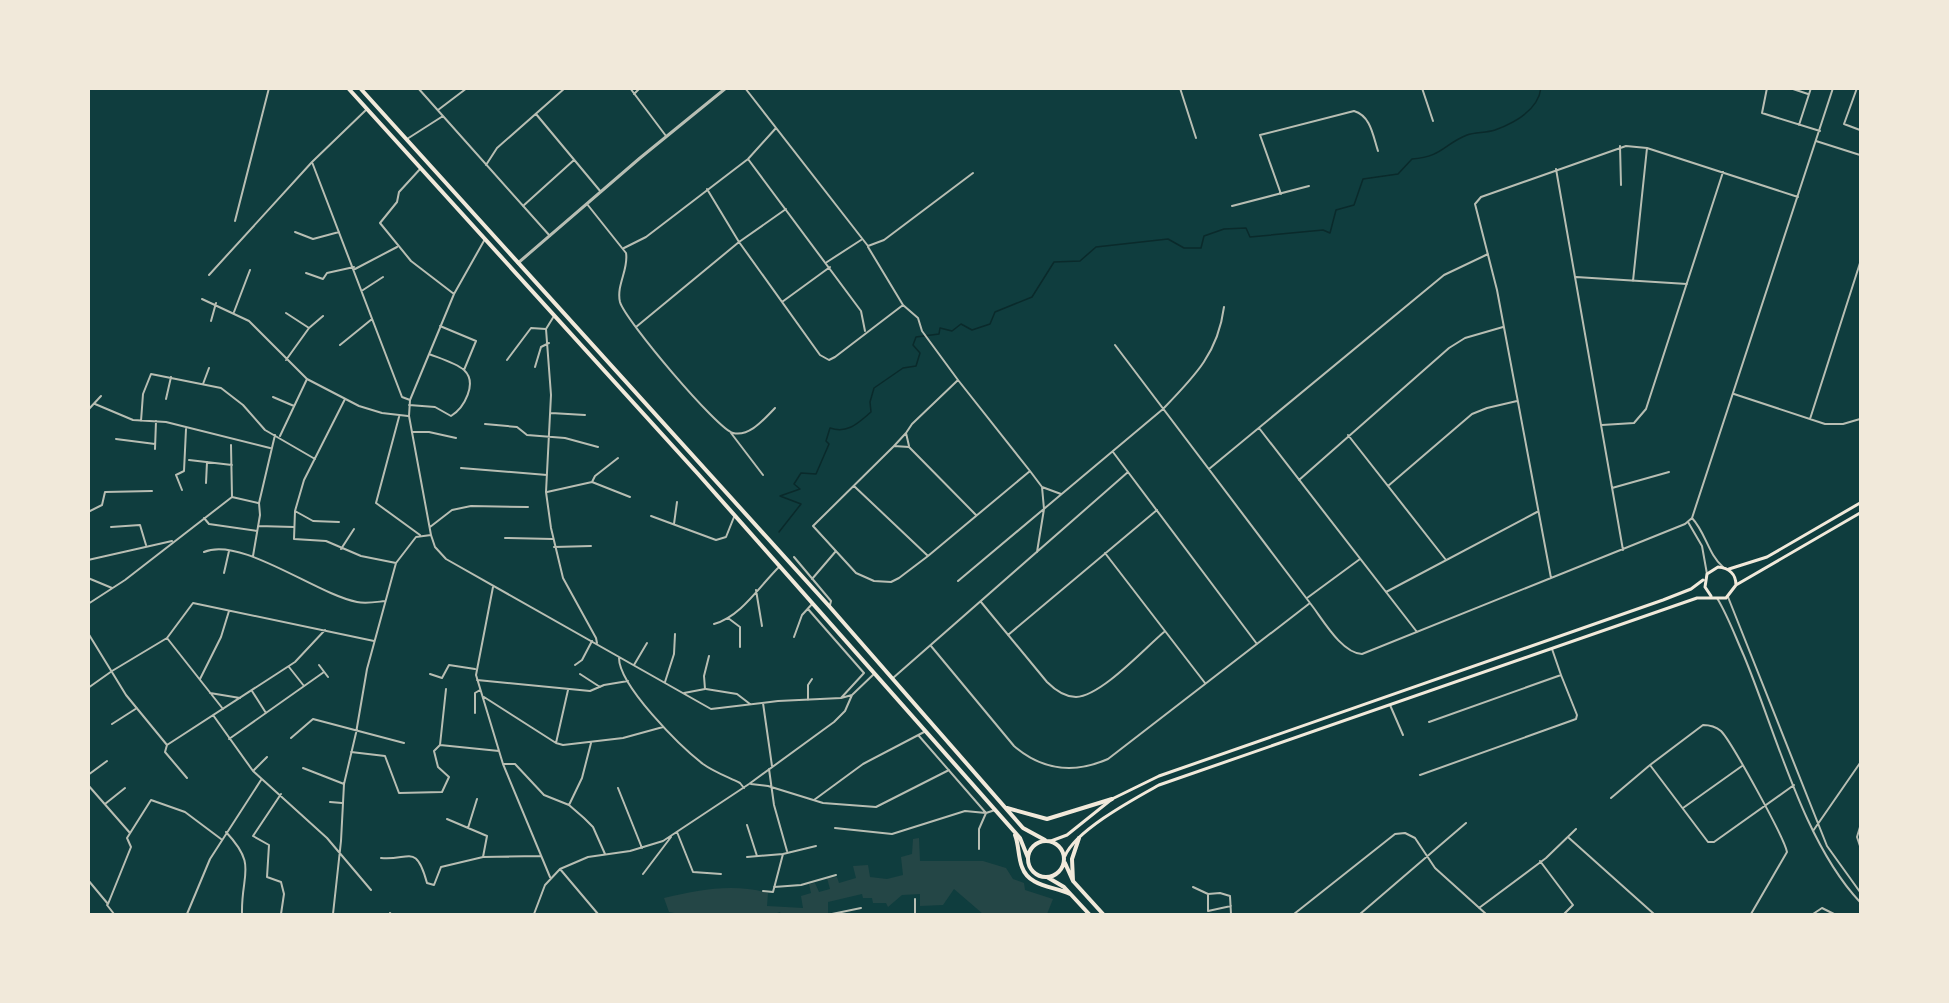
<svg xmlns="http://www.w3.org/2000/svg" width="1949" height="1003" font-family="Figtree,sans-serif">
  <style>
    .green { fill: #244646 }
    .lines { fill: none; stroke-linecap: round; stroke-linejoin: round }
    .stream { stroke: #0a2a2b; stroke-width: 1.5 }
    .minor { stroke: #b8beb3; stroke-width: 2 }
    .tertiary { stroke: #b8beb3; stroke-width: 3 }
    .secondary { stroke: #f1e9da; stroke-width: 3 }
    .primary { stroke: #f1e9da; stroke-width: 4 }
  </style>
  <rect width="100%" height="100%" fill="#0f3d3e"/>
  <!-- green -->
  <path class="green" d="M919,838L920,861H983L1006,868L1013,879L1024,883L1025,890L1053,899L1047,914H983L954,889L943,905L920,906V894L902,895L888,907L886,903H873L872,898H863L862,894L828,902V914H781L780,912L774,914H680L669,912L664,898C699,890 733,883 768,893L767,906L803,908L801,896L811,893L809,884L815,883L819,892L830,889L827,878L837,877L839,883L856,878L853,866L868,865L870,877L887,879L903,875L901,857L912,854L913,839Z"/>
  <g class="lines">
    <!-- stream -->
    <path class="stream" d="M779,532L801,504L780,496L800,489L794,484L801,473L816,474L829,444L826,441L830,428C848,434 858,423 871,412L870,402L874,388L903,368L916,366L920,353L913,345L916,337L939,334L940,328L952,331L961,324L972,330L990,324L995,312L1032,297L1054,262L1080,261L1096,247L1168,239L1184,248H1201L1204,236L1224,229L1246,228L1250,237L1323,230L1330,233L1336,210L1354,205L1363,179L1398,174L1412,159C1442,157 1444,144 1467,135C1475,132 1486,133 1495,130C1514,123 1538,110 1541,88"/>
    <!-- minor -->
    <path class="minor" d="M418,88L550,236
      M630,88L666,136
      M745,88L868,246L884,240L973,173
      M1180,88L1196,138
      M1422,88L1433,121
      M1767,88L1762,113L1820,131
      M1790,88L1808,94
      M1857,88L1844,124L1860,130
      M634,94L640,88
      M438,110L467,88
      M536,114L601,192
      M1799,125L1811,88
      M407,139L443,116
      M1816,141L1860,155
      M1620,146L1621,185
      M748,159L861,311L865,331
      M312,162L402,397L410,400
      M486,165L497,148L565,88
      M421,168L399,192L397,202L380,223L411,261L454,294
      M1556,169L1623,550
      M707,189L739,242L820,355L829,360L835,357L903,305
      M1281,194L1260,135L1354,111C1371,116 1373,136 1378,151
      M587,204L626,253C629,269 616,285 620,302C625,320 718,430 733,433C750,437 764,419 775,408
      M523,206L574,160
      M1232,206L1309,186
      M235,221L269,88
      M295,232L313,239L339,232
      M485,239L454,294L410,400L409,416L431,535L435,547L446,559L711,709L778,701L841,698L852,695L875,673
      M868,247L903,305L918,318L922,331L958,380
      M624,248L646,237L748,159L776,128
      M827,262L861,240
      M355,269L397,247
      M306,273L323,279L327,273L354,267
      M209,275L312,162L367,109
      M1576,277L1687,284
      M1633,281L1647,148
      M363,290L383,277
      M202,299L249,321L307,379L359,406L382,413L408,416
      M782,302L830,267
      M234,312L250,270
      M286,313L309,328
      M554,316L546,329L551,395L546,492L551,528L563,578L596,638L597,643
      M211,321L216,303
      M440,326L476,341L464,370
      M636,327L739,242L786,209
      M340,345L372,319
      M1115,345L1310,603C1322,618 1341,653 1362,654L1685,524L1692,518L1833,88
      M286,360L309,328L323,316
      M507,360L531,328L546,329
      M535,367L541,347L549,343
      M203,384L209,368
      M1734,394L1825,424H1843L1860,419
      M273,397L294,406
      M166,399L171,377
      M345,399L304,480L295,511L294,539L326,541L361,556L396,563
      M95,404L133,420L166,422L270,448
      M409,405L435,407L451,416C464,408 478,383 464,370C456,363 439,358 429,354
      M88,410L101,396
      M551,413L585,415
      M399,417L376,503L420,535
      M1810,419L1860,263
      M141,421L143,394L151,374L221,388L243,405L265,430L315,459
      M485,424L517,427L527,435L565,438L598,447
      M1602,425L1634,423L1646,409L1723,172
      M1259,428L1417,632
      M412,432H429L456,438
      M731,433L763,475
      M1348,435L1446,560
      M280,436L307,379
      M116,439L155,444
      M231,445L232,497
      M894,446L906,433
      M909,446L906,433L912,424L958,380L1030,471
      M155,449L156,421
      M1113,452L1257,644
      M189,460L232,465
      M461,468L547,475
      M1209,469L1444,275L1488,254
      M1299,480L1449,348L1465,338L1503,327
      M592,482L595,476L618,458
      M206,483L207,462
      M854,486L928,556
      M1388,486L1472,414L1487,408L1517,401
      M1042,487L1061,494
      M1612,488L1669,472
      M182,490L176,475L184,471L186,429
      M547,492L592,482L630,497
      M232,497L258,503
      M295,511L313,521L339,522
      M88,512L102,505L105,492L152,491
      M976,515L909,447L894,446L813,526L856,573L874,581L891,582L899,578L928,556L1030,471L1042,487L1044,509L1037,552
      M651,516L716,540L726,537L734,517
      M204,518L209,524L257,531
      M1692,518C1706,533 1708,554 1723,567
      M1688,522L1702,546L1707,574
      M674,524L677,502
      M258,526L294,527
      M111,527L140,525L146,545
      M430,527L452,510L471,506L528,507
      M505,538L553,539
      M554,547L591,546
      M341,549L354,529
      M204,552C241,536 316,594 357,602C366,604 376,602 385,601
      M1105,553L1205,683
      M253,556L260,515L259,503L275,435
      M794,557L831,601L830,605
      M88,560L172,541
      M224,573L229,551
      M88,578L112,588
      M1551,578L1497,290L1475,204L1481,197L1626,146L1647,148L1798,197
      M812,579L836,551
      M958,581L1163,409C1195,376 1218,353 1224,307
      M493,587L476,675L503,764L550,877
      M756,590L762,626
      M1386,592L1537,512
      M1728,597L1827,846L1860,892
      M1307,598L1360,559
      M1717,598C1728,616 1735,636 1744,656C1776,733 1804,843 1860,902
      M981,602L1047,682C1055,690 1064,697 1076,697C1101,696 1144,649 1164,632
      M88,604L125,580L232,497
      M808,609L864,673L841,698
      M728,618L740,627V647
      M714,624C742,616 760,585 780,566
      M88,633L126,695L167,745L165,752L187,778
      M1008,635L1157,510
      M794,637L802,615L813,603
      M167,638L223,709
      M931,646L1014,746C1042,770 1074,774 1108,759L1310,603
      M619,657C618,685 681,747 703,764C714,772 728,777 740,783L744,788
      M319,665L328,677
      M575,665L582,660L592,641
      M634,665L647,643
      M289,667L304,686
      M430,674L442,678L449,665L475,669
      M580,674L600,687
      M893,678L1128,472
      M200,679L221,637L229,611
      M477,680L590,691L604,685L628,681
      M665,682L674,654L675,634
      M88,688L112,671L167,638L193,603L374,641
      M706,689L737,694L750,704
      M252,691L266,713
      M210,693L240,698
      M684,693L705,689L704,676L709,656
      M484,697L556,743L563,745L623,738L663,727
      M808,700V685L812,679
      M763,703L772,766
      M1390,705L1403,735
      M475,713V693L480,690
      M213,715L253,771L327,838L371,890
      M1429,722L1561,675L1552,649
      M112,724L137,708
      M919,736L986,813L979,829V849
      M291,738L313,719L404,743
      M229,739L324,672
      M556,743L568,690
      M167,745L295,662L325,630
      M440,745L499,751
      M351,752L385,756L399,793L442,792L449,777L438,767L434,751L440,745L446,689
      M503,764H515L544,795L569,805L584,818L593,827L605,854
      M303,768L344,784
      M769,769L774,805L787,851
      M253,771L267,757
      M88,775L107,761
      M1420,775L1576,719L1577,715L1561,675
      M751,784L768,786L823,803L876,807L949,770
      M88,785L130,833
      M618,788L642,848
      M281,794L253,836L269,845L267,877L281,882L284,894L281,914
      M1611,798L1650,765
      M814,800L863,764L926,731
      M330,802L342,803
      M105,804L125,788
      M569,805L582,778L591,743
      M1683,808L1742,766
      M447,819L487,836L483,857
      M747,825L757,856
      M1860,827L1857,837L1860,846
      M468,828L477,799
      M835,828L892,834L965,811L986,813L995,810
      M1813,831L1860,763
      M226,832C258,866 241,873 242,914
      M677,832L693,872L721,874
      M1569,838L1654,914
      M747,857L783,854
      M381,858C409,861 416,842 427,883L434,885L441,867L483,857L541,856
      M1540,861L1573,905L1564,914
      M560,869L598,914
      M643,874L671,837
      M88,880L108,904L131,847L127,838L151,800L185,812L221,839
      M774,887L801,885L836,875
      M1193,887L1208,894
      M763,891L773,892L783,854L816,846
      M915,899V914
      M107,905L114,914
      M1231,906L1208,911V894L1220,893L1230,896L1231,914
      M1479,908L1546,858L1576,829
      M390,913L391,914
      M187,914L210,859L261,780
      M333,914L341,841L344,784L356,733L367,669L396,563L416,537L431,535
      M534,914L545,885L560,869L588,857L630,851L663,841L749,784L834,722L845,711L852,695
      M832,914L861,908
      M1294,914L1395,834L1405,833L1415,838L1435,868L1486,914
      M1360,914L1466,823
      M1751,914L1787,852C1784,837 1731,741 1721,731C1715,726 1710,725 1703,725L1650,765L1708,842H1714L1794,785
      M1813,914L1822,908L1834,914"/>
    <!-- tertiary -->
    <path class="tertiary" d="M518,263L640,158L726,88"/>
    <!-- secondary -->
    <path class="secondary" d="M1729,569L1767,557L1860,503
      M1736,585L1860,513
      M1051,841L1067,835L1112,799L1159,776L1663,600L1691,589L1703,580
      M1065,856C1076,830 1134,799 1159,785L1697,598H1726L1736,585C1736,574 1729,568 1718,567L1707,574L1705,587L1711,596"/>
    <!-- primary -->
    <path class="primary" d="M348,88L699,475L1020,838L1028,858
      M360,88L829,606L1023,828L1045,840
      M1007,808L1047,819L1112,799
      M1015,835C1019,845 1018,857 1022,867C1029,887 1053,886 1070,894
      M1028 859a18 18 0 1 1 36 0a18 18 0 1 1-36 0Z
      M1065,863L1073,881L1103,914
      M1047,877L1064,887L1089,914
      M1073,881L1072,859L1079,838"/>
  </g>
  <!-- border -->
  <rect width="1949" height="1003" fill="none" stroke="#f1e9da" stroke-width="180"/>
</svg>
